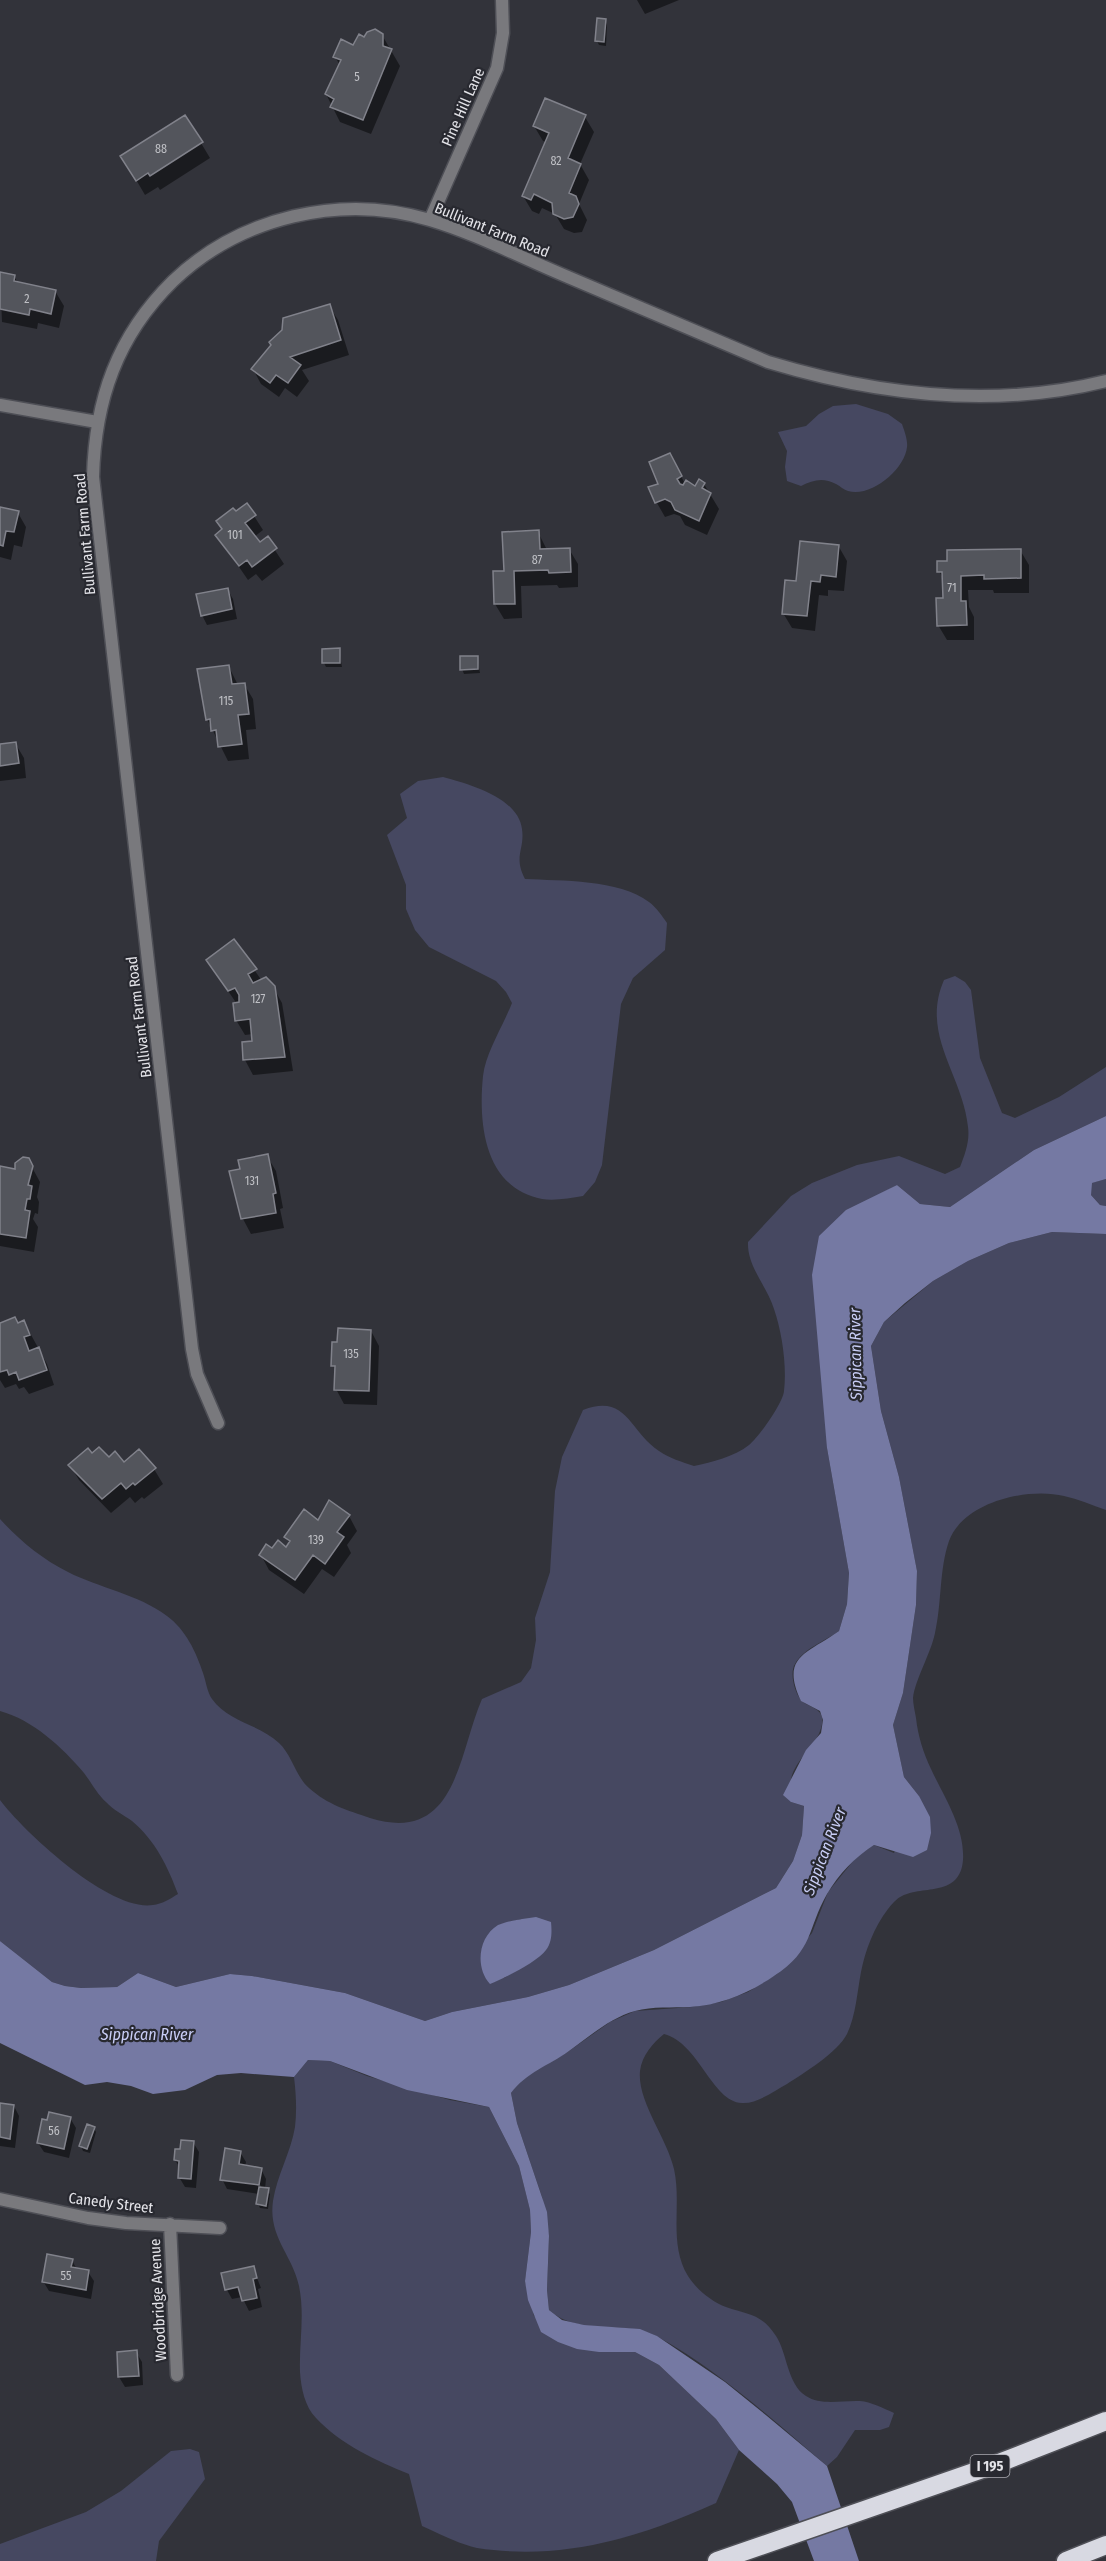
<svg xmlns="http://www.w3.org/2000/svg" width="1106" height="2561" font-family="'Fira Sans Condensed',sans-serif">
  <style>
    .green { fill: #464861; fill-rule: evenodd }
    .water { fill: #7579a3 }
    .shadow { fill: #0007; fill-rule: evenodd }
    .building { fill: #53555c; stroke: #81828b; stroke-width: 1.5 }
    .lines { fill: none; stroke-linecap: round; stroke-linejoin: round }
    .street-casing { stroke: #4e4f56; stroke-width: 15 }
    .highway-casing { stroke: #4e4f56; stroke-width: 21 }
    .street { stroke: #79797d; stroke-width: 12 }
    .highway { stroke: #d8d9e2; stroke-width: 18 }
    .labels { text-anchor: middle; stroke-width: 4.5; stroke-linejoin: round; paint-order: stroke }
    .number-label { font-size: 12px; fill: #bfc0c5 }
    .shield { fill: #282930; stroke: #ababb1; stroke-width: 1.5 }
    .shield-label { font-size: 14px; font-weight: bold; fill: #e3e3e8 }
    .street-label { font-size: 15px; fill: #e3e3e8; stroke: #282930 }
    .water-label { font-size: 16px; font-style: italic; fill: #c8cdf5; stroke: #282930 }
  </style>
  <rect width="100%" height="100%" fill="#32333a"/>
  <!-- green -->
  <path class="green" d="M856,404L888,414L902,424C904,430 908,440 907,447C905,469 871,498 848,491C844,490 840,486 836,484C823,477 813,480 801,486L787,481L785,467L787,451L778,432L806,426L819,414L833,406Z
    M443,777C468,784 518,797 522,829C525,850 513,856 525,879C561,881 619,879 649,902C656,907 662,916 667,923L665,950L633,978L621,1004L602,1165L595,1182L583,1196C570,1198 555,1201 542,1199C485,1188 478,1125 483,1076C486,1052 503,1026 512,1003L506,992L496,981L429,947L415,930L406,909V885L387,835L407,818L400,794L418,781Z
    M955,976L965,982L971,990L980,1058L1002,1113L1015,1118L1059,1097L1106,1067V1116L1034,1150L950,1207L920,1204L897,1185L877,1196L827,1448L849,1573L847,1604L839,1631C825,1641 803,1649 795,1664C789,1673 795,1695 803,1702C812,1708 825,1710 822,1724C819,1743 799,1756 792,1775C790,1782 791,1794 791,1802L804,1806L802,1835L793,1861L776,1888L654,1950L569,1985L528,1997L452,2012L425,2021L345,1993L252,1976L230,1974L176,1987L138,1973L117,1987L81,1988L65,1986L52,1982L0,1941V1800C24,1832 110,1912 153,1905C162,1904 170,1899 178,1894C168,1867 155,1840 132,1821C124,1815 113,1810 106,1802C97,1794 91,1782 84,1773C62,1747 33,1720 0,1711V1519C19,1540 42,1559 68,1572C99,1588 138,1594 167,1616C186,1630 196,1652 203,1673C206,1681 207,1692 212,1699C228,1722 259,1724 279,1743C292,1755 296,1777 309,1788C328,1805 347,1810 370,1818C457,1845 458,1754 482,1699L521,1682L531,1668L536,1640L535,1618L550,1572L555,1491L562,1457L583,1410C627,1393 629,1431 659,1451C669,1458 682,1462 694,1466C712,1462 734,1457 749,1445C759,1437 783,1403 784,1391C787,1366 782,1332 774,1309C767,1286 747,1267 748,1242L791,1196L812,1183L857,1165L899,1156L945,1174L960,1167C965,1154 970,1141 968,1127C963,1075 920,1035 944,980ZM521,1919L518,1969L504,1978L499,1925Z
    M1106,1179V1206L1100,1205L1091,1195V1183Z
    M1052,1232L1106,1234V1510C1092,1505 1078,1499 1064,1496C1028,1487 963,1502 949,1541C939,1570 942,1603 935,1633C931,1653 915,1680 913,1698C913,1704 915,1712 916,1718C918,1736 923,1752 931,1769C944,1797 965,1828 963,1860C960,1897 924,1885 902,1896C897,1898 891,1905 888,1909C874,1927 865,1951 861,1972C857,1993 856,2015 847,2034C837,2053 804,2073 787,2084C774,2091 757,2104 742,2103C712,2102 699,2043 664,2034C653,2043 642,2055 640,2071C637,2101 667,2138 674,2169C682,2205 668,2243 688,2276C696,2289 712,2302 726,2307C748,2315 761,2313 776,2336C787,2352 787,2384 806,2396C821,2406 843,2400 860,2401C871,2402 883,2408 894,2413L889,2427L880,2430H855L837,2457L827,2466C774,2421 720,2371 658,2337C624,2318 581,2338 549,2310L547,2290L549,2236L542,2197L517,2123L511,2093L521,2079L569,2051L610,2022L635,2011L692,2007L721,2002L748,1992L777,1974L812,1933L828,1892L858,1855L874,1845L894,1853L919,1796L904,1777L893,1725L903,1693L916,1605L917,1571L899,1477L881,1411L871,1346L884,1322L933,1281L968,1261L1009,1243Z
    M308,2060L330,2061L367,2076L450,2100L489,2107L519,2166L530,2210L531,2232L525,2281L534,2316L617,2352H635L659,2365L716,2419L739,2450L716,2503C639,2538 563,2561 477,2548C459,2544 440,2534 422,2526L409,2474C377,2461 340,2444 316,2418C305,2407 301,2388 300,2372C299,2343 305,2315 299,2286C292,2254 268,2237 273,2201C277,2175 291,2152 295,2127C297,2110 296,2094 294,2077Z
    M190,2449L199,2452L205,2479L159,2541L156,2561H0V2544L86,2512L121,2491L171,2451Z"/>
  <!-- water -->
  <path class="water" d="M1106,1116V1179L1092,1183L1091,1195L1100,1205L1106,1206V1234L1052,1232L1009,1243L968,1261L933,1281L905,1303L884,1322L871,1346L881,1411L899,1477L917,1571L916,1605L903,1693L893,1725L904,1777L919,1796L930,1817L931,1833L927,1850L913,1857L874,1845C855,1857 839,1874 827,1894C807,1929 814,1950 774,1976C749,1993 721,2005 690,2007C672,2008 653,2006 635,2011C610,2018 590,2036 569,2051C548,2066 527,2072 511,2093L517,2123L547,2212L549,2236L547,2290L549,2310L562,2320L584,2325L640,2329L657,2336L725,2382L767,2416L827,2466L859,2561H814L792,2502L777,2484L739,2450L716,2419L659,2365L635,2352H599L577,2349L558,2342L541,2332L528,2300L525,2281L531,2232L530,2210L519,2166L489,2107L407,2090L330,2061L308,2060L294,2077L241,2073L217,2075L185,2090L153,2094L131,2086L107,2082L85,2085L0,2043V1941L52,1982L65,1986L81,1988L117,1987L138,1973L176,1987L230,1974L252,1976L345,1993L425,2021L452,2012L528,1997L569,1985L654,1950L776,1888L793,1861L802,1835L804,1806L791,1802L783,1795L806,1750L821,1733L823,1720L820,1711L801,1701C780,1656 807,1654 839,1631L847,1604L849,1573L827,1448L812,1275L819,1236L846,1210L897,1185L920,1204L950,1207L1034,1150Z
    M536,1917L551,1922C552,1932 552,1942 546,1950C537,1962 505,1978 490,1984C475,1968 478,1937 498,1925C509,1920 524,1919 536,1917Z"/>
  <!-- shadow -->
  <path class="shadow" d="M637,0H679L645,14Z
    M605,20L607,25L606,46L599,45L597,41Z
    M382,35L400,66L371,134L340,122L326,94L340,65L335,57L365,39Z
    M585,117L594,132L580,164L589,180L579,204L587,220L582,232L574,233L564,229L555,214L542,208L539,214L532,211L523,196L547,143L543,141L534,126Z
    M201,143L210,158L160,190L158,187L145,195L131,171Z
    M0,273L14,276L18,283L55,291L64,306L59,328L38,323L37,329L2,322Z
    M329,306L338,320L349,355L302,370L309,381L297,397L285,388L279,397L261,384L253,369L273,346Z
    M678,470L685,484L696,488L704,484L719,509L707,535L685,525L680,516L674,514L665,517L657,503L650,488L660,485Z
    M0,508L18,513L26,527L22,547L14,545L11,560L0,557Z
    M235,514L254,516L263,530L254,537L260,544L267,538L284,564L262,581L256,574L248,580L217,535Z
    M538,532L547,550L569,549L578,564V587L559,588L557,585L521,586L522,618L504,619L495,604L494,572H505Z
    M839,547L847,561L844,591L828,590V596L819,595L815,631L792,628L783,613L797,582Z
    M1020,550L1029,565V593H994L993,590H968L969,607L974,617V640H947L938,625L944,599V580L939,571L949,563Z
    M227,589L233,599L237,619L207,625L202,615Z
    M339,650L342,667H326L324,663Z
    M477,657L480,673L464,674L462,669Z
    M229,667L238,685L244,684L253,699L256,729L246,730L249,759L228,761L207,719Z
    M15,743L24,758L26,778L0,781V745Z
    M234,941L262,981L273,987L282,1003L293,1071L253,1075L245,1060L243,1043L254,1042L253,1034L245,1035L236,1020L237,1004L217,975Z
    M267,1156L276,1171L283,1208L280,1209L284,1228L251,1234L243,1219L230,1172L241,1170Z
    M28,1160L40,1182L37,1197L39,1202L38,1214L35,1213L33,1219L38,1227L34,1252L0,1246V1168L16,1170Z
    M24,1322L47,1364L54,1385L29,1394L24,1387L19,1389L16,1384L5,1388L0,1380V1324Z
    M371,1331L379,1346L377,1405L344,1404L336,1389V1372L333,1365Z
    M108,1459L154,1469L163,1484L144,1499L142,1497L135,1503L130,1497L111,1513L79,1480L70,1465Z
    M349,1516L357,1531L347,1545L351,1553L334,1577L322,1569L304,1594L269,1570L261,1555L272,1550L287,1549L290,1544L286,1537L319,1522Z
    M0,2105L14,2106L19,2116L15,2148L0,2146Z
    M70,2118L76,2128L69,2158L44,2152L38,2143Z
    M94,2128L96,2132L90,2153L83,2151L81,2146Z
    M193,2142L199,2152L196,2188L185,2187L179,2177L180,2168L175,2160L181,2151Z
    M240,2152L246,2162L245,2167L261,2169L266,2179L265,2189L270,2194L268,2209L260,2208L258,2204L259,2194L227,2189L222,2179ZM256,2178L262,2188H259L254,2180Z
    M72,2260L77,2270L88,2272L94,2281L91,2299L49,2291L43,2281Z
    M253,2268L261,2288L258,2289L262,2307L249,2311L242,2297L232,2299L227,2290L223,2275Z
    M136,2352L142,2362L143,2385L125,2387L119,2377L118,2353Z"/>
  <!-- building -->
  <path class="building" d="M597,18L606,19L604,42L595,41Z
    M375,29L383,34V46L392,49L363,120L330,107L334,99L325,94L341,60L333,57L341,39L353,45L359,34L364,37L367,32Z
    M545,98L586,115L568,158L581,164L569,193L576,196L579,204L573,217L564,219L553,214L552,203L534,194L531,200L522,196L549,133L533,126Z
    M185,115L203,142L150,176L148,173L136,181L120,156Z
    M0,272L15,275L14,281L56,290L51,314L30,309L29,315L0,309Z
    M330,304L341,340L290,357L301,365L288,383L276,375L270,383L251,369L271,345L269,342L282,330L283,318Z
    M670,453L682,476L677,479L680,484L683,485L686,480L695,486L699,479L705,483L702,488L711,493L699,521L675,510L671,502L665,499L655,503L648,487L658,484L649,462Z
    M247,503L256,515L245,523L260,542L268,536L277,548L252,567L247,560L239,566L215,535L222,529L216,521L233,508L236,511Z
    M0,507L19,511L14,532L6,531L3,546L0,545Z
    M539,530L540,549L570,548L571,572L549,573L548,570L514,571L515,604H494L493,571H504L502,532Z
    M800,541L839,545L836,577L821,575L820,582L811,581L807,616L782,614L785,580L796,581Z
    M1021,549V578L984,579V575L961,576V601H966L967,625L937,626L936,598H943L942,572H937V561H947V550Z
    M228,588L232,609L201,616L196,594Z
    M340,648V663H322V649Z
    M460,656H478V669L460,670Z
    M229,665L232,684L245,683L249,714L238,715L242,744L218,747L216,730L211,731L210,719L206,720L197,669Z
    M16,742L19,763L0,766V744Z
    M234,939L257,969L248,974L253,983L266,977L275,986L285,1057L243,1060L242,1042L252,1041L250,1019L235,1021L233,1003L239,1002V995L235,988L228,991L206,960Z
    M268,1154L276,1193L273,1194L276,1213L241,1219L229,1171L240,1169L238,1160Z
    M23,1157L29,1158L33,1166L28,1185L32,1186L30,1199H27L25,1210L30,1211L26,1238L0,1234V1166L15,1169V1163Z
    M15,1317L18,1323L24,1320L30,1335L24,1337L29,1351L39,1347L47,1370L19,1380L16,1372L9,1375L7,1370L0,1372V1323Z
    M338,1328L371,1330L369,1391L334,1390L335,1366H331L332,1342H337Z
    M99,1447L109,1457L115,1451L124,1462L139,1449L156,1468L135,1485L133,1483L126,1489L121,1483L102,1499L68,1465L88,1448L92,1453Z
    M329,1500L350,1515L337,1532L344,1537L325,1564L313,1555L295,1580L259,1555L266,1544L272,1548L278,1540L286,1547L290,1541L284,1537L304,1509L318,1520Z
    M0,2103L14,2105L10,2139L0,2137Z
    M49,2112L71,2117L64,2149L37,2143L42,2119L47,2120Z
    M87,2124L95,2127L87,2149L79,2146Z
    M181,2140L194,2141L191,2179L178,2178L179,2161L174,2160L175,2149H180Z
    M225,2148L241,2151L239,2164L262,2168L259,2185L220,2180Z
    M259,2187L269,2188L266,2206L256,2204Z
    M47,2254L73,2259L71,2267L89,2270L86,2290L42,2282Z
    M254,2266L257,2278L253,2279L257,2298L242,2301L238,2287L225,2290L221,2273Z
    M137,2350L139,2376L118,2377L117,2352Z"/>
  <g class="lines">
    <defs>
      <path id="street" d="M430,220L497,68L503,33L502,0
        M0,405L97,422
        M218,1423L197,1374L192,1349L93,477C95,400 117,336 173,281C240,217 341,193 430,220C477,234 522,258 568,277C634,305 701,333 768,362C877,395 994,409 1106,381
        M0,2199L88,2218L126,2223L220,2228
        M170,2224L177,2375"/>
      <path id="highway" d="M717,2561L994,2465L1106,2421
        M1066,2561L1106,2545"/>
    </defs>
    <!-- street casing -->
    <use href="#street" class="street-casing"/>
    <!-- highway casing -->
    <use href="#highway" class="highway-casing"/>
    <!-- street -->
    <use href="#street" class="street"/>
    <!-- highway -->
    <use href="#highway" class="highway"/>
  </g>
  <g class="labels">
    <!-- number labels -->
    <g class="number-label">
      <text x="357" y="81">5</text>
      <text x="161" y="153">88</text>
      <text x="556" y="165">82</text>
      <text x="27" y="303">2</text>
      <text x="235" y="539">101</text>
      <text x="537" y="564">87</text>
      <text x="952" y="592">71</text>
      <text x="226" y="705">115</text>
      <text x="258" y="1003">127</text>
      <text x="252" y="1185">131</text>
      <text x="351" y="1358">135</text>
      <text x="316" y="1544">139</text>
      <text x="54" y="2135">56</text>
      <text x="66" y="2280">55</text>
    </g>
    <!-- shield labels -->
    <rect class="shield" x="970.5" y="2455" width="39" height="22" rx="4.5"/>
    <g class="shield-label">
      <text x="990" y="2471">I 195</text>
    </g>
    <!-- street labels -->
    <g class="street-label">
      <text transform="translate(463 107) rotate(-66)" y="5">Pine Hill Lane</text>
      <text transform="translate(492 230) rotate(22)" y="5">Bullivant Farm Road</text>
      <text transform="translate(85 534) rotate(-95)" y="5">Bullivant Farm Road</text>
      <text transform="translate(139 1017) rotate(-97)" y="5">Bullivant Farm Road</text>
      <text transform="translate(111 2203) rotate(7)" y="5">Canedy Street</text>
      <text transform="translate(158 2300) rotate(-93)" y="5">Woodbridge Avenue</text>
    </g>
    <!-- water labels -->
    <g class="water-label">
      <text transform="translate(855 1354) rotate(-91)" y="6">Sippican River</text>
      <text transform="translate(824 1851) rotate(-69)" y="6">Sippican River</text>
      <text x="147" y="2040">Sippican River</text>
    </g>
  </g>
</svg>
